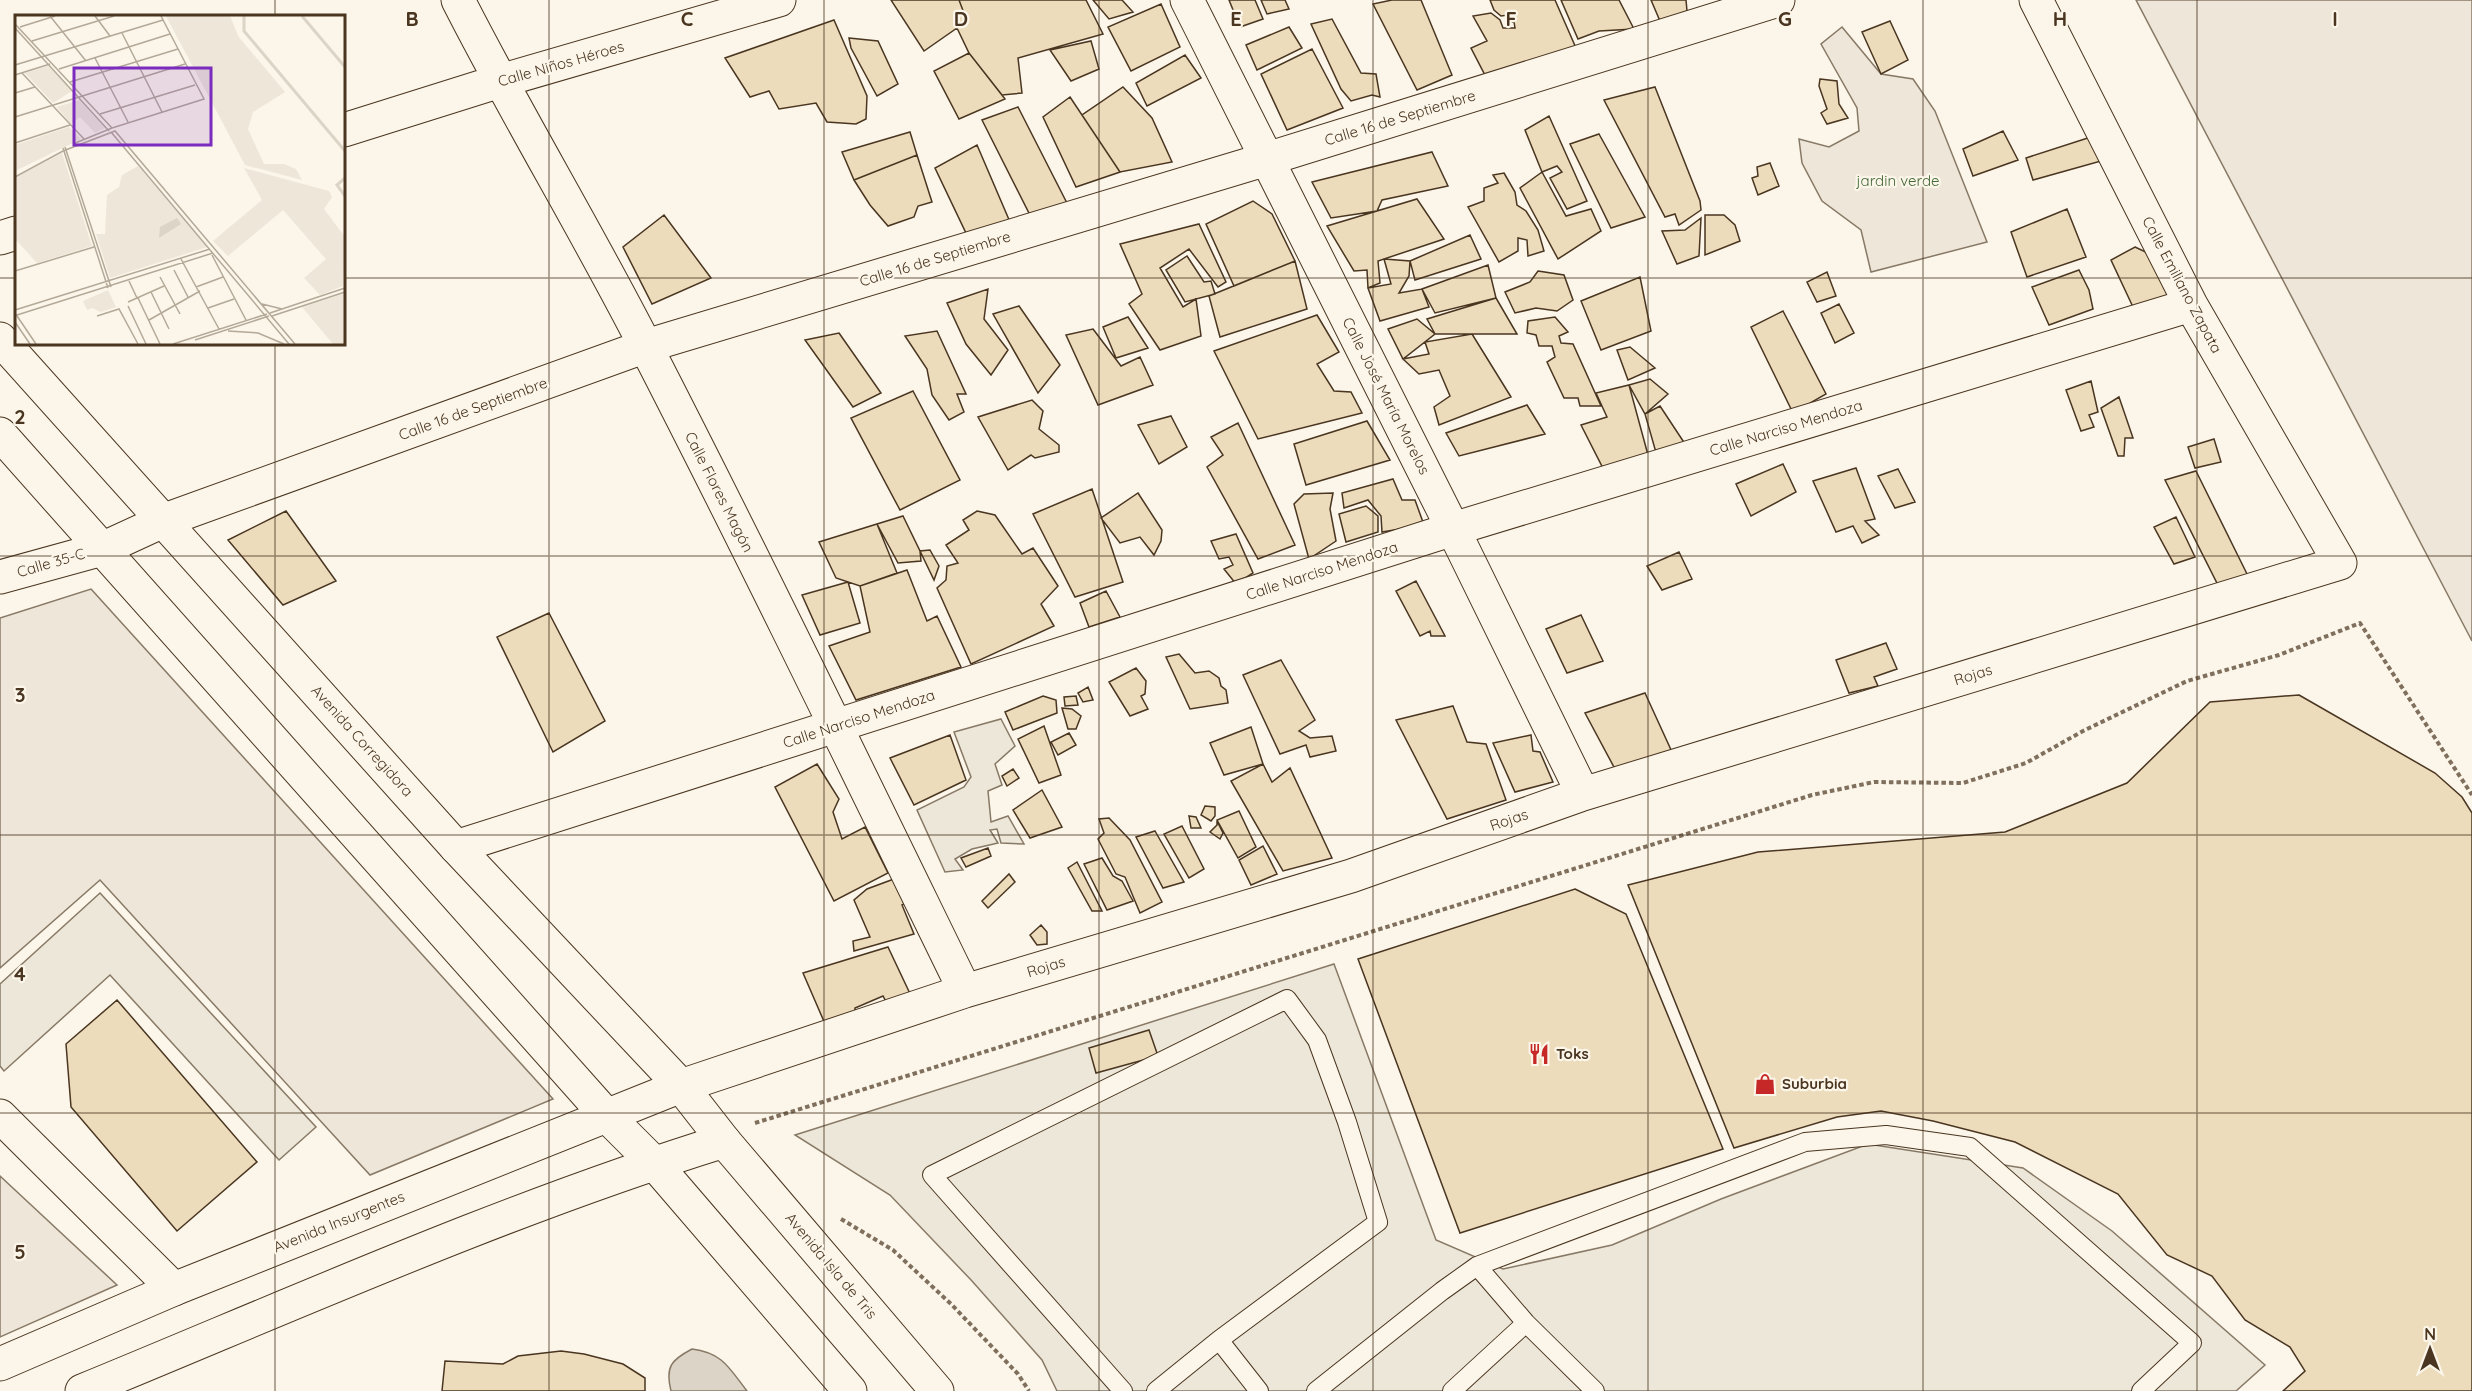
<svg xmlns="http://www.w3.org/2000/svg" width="2472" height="1391" font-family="Quicksand,sans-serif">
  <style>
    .green { fill: #ede6d9; stroke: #887966; stroke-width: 1.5 }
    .parking { fill: #ede7d9; stroke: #887966; stroke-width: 1.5 }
    .water { fill: #dcd4c6; stroke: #887966; stroke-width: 1.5 }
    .building { fill: #ecdcbc; stroke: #4a3520; stroke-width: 1.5 }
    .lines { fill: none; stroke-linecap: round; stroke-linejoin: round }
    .service-casing { stroke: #4a3520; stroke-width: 20 }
    .minor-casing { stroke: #4a3520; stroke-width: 35 }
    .tertiary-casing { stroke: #4a3520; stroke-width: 35 }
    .secondary-casing { stroke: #4a3520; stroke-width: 35 }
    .path { stroke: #7f6f5c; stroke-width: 4; stroke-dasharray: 4.5 3; stroke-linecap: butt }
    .service { stroke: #fbf6e9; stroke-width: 18 }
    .minor { stroke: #fbf6e9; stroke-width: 33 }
    .tertiary { stroke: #fbf6e9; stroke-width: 33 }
    .secondary { stroke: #fbf6e9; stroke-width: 33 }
    .grid { fill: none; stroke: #4a3520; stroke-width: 1.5; stroke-opacity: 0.55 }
    .labels { text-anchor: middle; stroke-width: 4.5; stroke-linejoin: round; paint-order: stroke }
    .street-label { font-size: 15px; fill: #4a3520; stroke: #fbf6e9 }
    .park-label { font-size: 15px; fill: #436837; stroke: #fbf6e9 }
    .poi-label { font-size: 15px; font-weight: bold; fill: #4a3520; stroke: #fbf6e9; text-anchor: start }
    .inset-river { fill: none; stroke: #dcd4c6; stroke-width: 3 }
    .inset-road { fill: none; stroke: #b4a999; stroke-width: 1.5 }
    .view { fill: #7b2cbf; fill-opacity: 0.15; stroke: #7b2cbf; stroke-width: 3 }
    .inset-edge { fill: none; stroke: #4a3520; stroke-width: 3 }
    .grid-label { font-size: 20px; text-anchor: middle; font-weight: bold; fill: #4a3520; stroke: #fbf6e9; stroke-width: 4.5; stroke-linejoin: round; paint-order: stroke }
  </style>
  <rect width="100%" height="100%" fill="#fbf6e9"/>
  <!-- green -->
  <path class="green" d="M2136,0H2472V641Z
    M1842,27L1881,74L1913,79L1935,111L1987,242L1871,272L1861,230L1822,201L1802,163L1799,139L1829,147L1859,131L1857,108L1821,44Z
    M91,589L553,1099L370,1175L100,880L0,968V618Z
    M0,1176L117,1285L0,1337Z"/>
  <!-- parking -->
  <path class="parking" d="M1001,719L1015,746L995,764L1002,785L988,791L991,822L1008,816L1024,844L1001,843L997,829L990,830L998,843L972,849L955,859L963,870L945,872L917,810L964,787L971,777L954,732Z
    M100,893L316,1127L279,1160L110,975L4,1071L0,1066V984Z
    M1334,964L1436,1240L1503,1269L1612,1245L1721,1199L1868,1144L2023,1168L2112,1231L2265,1365L2236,1391H1057L1042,1360L972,1281L890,1195L795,1135Z"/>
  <!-- water -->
  <path class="water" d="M692,1349C723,1353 729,1368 747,1391H671C665,1367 671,1360 692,1349Z"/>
  <!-- building -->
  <path class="building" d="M891,0H959L967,21L924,51Z
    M959,0H1086L1103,34L1018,58L1022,93L1002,95L969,53L957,28L967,21Z
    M1093,0H1122L1133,12L1109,19Z
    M1229,0H1255L1263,19L1240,27Z
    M1261,0H1285L1289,9L1267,14Z
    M1392,0H1421L1452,75L1417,90L1373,4Z
    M1490,0H1555L1576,48L1486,77L1471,48L1487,41L1473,16L1491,13L1500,20L1503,28H1515L1514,22H1508V15L1501,16L1494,10Z
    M1561,0H1619L1634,29L1599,31L1578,39Z
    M1651,0H1686L1687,11L1660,21Z
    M1161,4L1180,47L1131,71L1108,27Z
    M1332,19L1361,73L1376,74L1380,97L1372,95L1351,101L1341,89L1311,24Z
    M834,20L867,96L866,119L856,124L827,122L816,103L779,109L769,91L750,97L725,58Z
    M1890,21L1908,60L1881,74L1862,32Z
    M1289,27L1302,48L1257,70L1246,45Z
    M849,38L878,41L898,84L877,96L851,48Z
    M1091,41L1099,69L1071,81L1050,50Z
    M1312,49L1343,108L1287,130L1261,74Z
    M969,53L1005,99L959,119L934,71Z
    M1185,55L1201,78L1147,106L1136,83Z
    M1820,79L1837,81L1839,104L1848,118L1827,124L1821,113L1827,109L1819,86Z
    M1123,87L1152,118L1172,162L1120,172L1082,115Z
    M1655,87L1700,201L1701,210L1679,225L1675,214L1665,217L1604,100Z
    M1070,97L1120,172L1076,187L1043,117Z
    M1018,107L1070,209L1033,221L982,120Z
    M1549,116L1587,201L1567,209L1550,178L1562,172L1557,166L1542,172L1525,130Z
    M2003,131L2018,160L1973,176L1963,149Z
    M910,132L917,155L854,180L842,152Z
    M1599,134L1645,217L1611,228L1570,144Z
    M2094,136L2101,161L2033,180L2026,158Z
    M977,145L1010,222L966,233L935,168Z
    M1432,152L1448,186L1382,200L1377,211L1331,218L1312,182Z
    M917,155L932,202L918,206L914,217L888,226L870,205L854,180Z
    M1770,163L1779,186L1758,195L1752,178L1758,176L1757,167Z
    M1542,172L1566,216L1591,209L1601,231L1558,259L1520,188Z
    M1504,173L1515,192L1517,205L1526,211L1538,230L1544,251L1528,256L1527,240L1518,238V251L1499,262L1468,207L1484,201V188L1498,183L1493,175Z
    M1417,199L1444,239L1378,261L1380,283L1368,288L1367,270L1354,271L1327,226Z
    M1253,201L1272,214L1295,261L1234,286L1206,224Z
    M2067,209L2086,257L2027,277L2011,232Z
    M664,215L711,278L652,304L623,247Z
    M1705,215H1724L1735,225L1740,241L1705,255Z
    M1701,218L1699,256L1677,264L1662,231L1685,230Z
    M1199,224L1226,282L1218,287L1189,249L1160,268L1183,307L1196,299L1201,336L1160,350L1129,304L1142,294L1120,244Z
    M1470,235L1481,259L1415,280L1410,261Z
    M2135,247L2150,254L2171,303L2133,307L2111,260Z
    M1187,256L1204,282L1211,281L1215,294L1185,302L1166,270Z
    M1384,259L1410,261L1409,276L1399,293L1422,289L1429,307L1380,321L1368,288L1391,284Z
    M1295,261L1307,309L1220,337L1209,296Z
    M1488,265L1496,298L1435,313L1422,289Z
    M2079,270L2089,290L2093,309L2049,325L2032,287Z
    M1538,271L1564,275L1573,300L1557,311L1536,308L1515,313L1505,292L1530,282Z
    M1827,272L1836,296L1817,302L1807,282Z
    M1640,277L1651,331L1601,350L1581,301Z
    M988,289L984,319L1008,350L991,375L966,344L947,303Z
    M1496,298L1517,334H1435L1427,319Z
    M1839,304L1854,333L1835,343L1821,313Z
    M1019,306L1060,365L1038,393L993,314Z
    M1783,311L1826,394L1793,413L1751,327Z
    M1317,315L1339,352L1317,364L1334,391L1351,392L1362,413L1258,439L1214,351Z
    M1128,317L1148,348L1116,358L1103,327Z
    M1555,317L1568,332L1559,336L1561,343L1573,344L1601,406H1580L1578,398H1564L1547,362L1555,357L1552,346H1539L1536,335L1527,333L1528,321Z
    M1417,319L1435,334L1403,359L1388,329Z
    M1093,329L1121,366L1140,357L1153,385L1098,405L1066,335Z
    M937,331L966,394H957L964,412L949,420L932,395L927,369L905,336Z
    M839,333L881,393L853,407L805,340Z
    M1472,334L1511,397L1439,425L1434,407L1450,396L1439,370L1419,374L1403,359L1429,354L1425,342Z
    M1630,347L1655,368L1628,380L1617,350Z
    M1650,379L1668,394L1645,414L1629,385Z
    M2091,381L2098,412L2089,415L2094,427L2081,431L2066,390Z
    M1629,385L1651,466L1608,478L1581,425L1607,417L1596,393Z
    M913,391L960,480L900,510L851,418Z
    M2119,397L2133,438H2125L2124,456H2118L2101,408Z
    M1032,400L1043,411L1039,429L1059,445V452L1035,458L1031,455L1008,470L978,417Z
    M1527,405L1545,434L1459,456L1446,433Z
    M1660,406L1689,450L1659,463L1645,414Z
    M1171,416L1187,447L1159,464L1138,425Z
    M1367,421L1390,460L1306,485L1294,444Z
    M1238,423L1295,545L1258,559L1207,467L1223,455L1211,437Z
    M2214,439L2221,462L2195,468L2188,447Z
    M1783,464L1796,492L1751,516L1736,484Z
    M1856,468L1875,519L1865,521L1879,535L1862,543L1853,526L1836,532L1813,481Z
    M1898,469L1915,502L1895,508L1878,476Z
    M2196,471L2252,584L2223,595L2165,480Z
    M1393,479L1402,500H1415L1424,525L1382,532L1381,516L1368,500L1344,508L1342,493Z
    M1092,489L1123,582L1075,597L1033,514Z
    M1138,493L1162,530L1161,541L1154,555L1140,537L1120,543L1101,518Z
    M1333,493L1330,509L1336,541L1309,559L1294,504L1304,494Z
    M1366,506L1378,516V532L1346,542L1339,514Z
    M286,511L336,581L283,605L228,540Z
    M977,511L995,515L1022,554L1033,548L1058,586L1041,604L1054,626L971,664L937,588L946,580L947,566L958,563L946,545L969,530L963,520Z
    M903,516L920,551L921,561L898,563L877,524Z
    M2176,517L2195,557L2174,564L2154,527Z
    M877,524L897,573L860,586L836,578L819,542Z
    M1236,534L1253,573L1236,584L1224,569L1233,565L1229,557L1219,559L1211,541Z
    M930,550L939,566L934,580L920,551Z
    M1679,552L1692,579L1662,590L1647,566Z
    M907,570L927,621L937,616L961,667L856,700L829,646L870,632L860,586Z
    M1416,581L1445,636H1431L1430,631L1420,636L1396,591Z
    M848,582L860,623L820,635L802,595Z
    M1106,591L1120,617L1089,627L1080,603Z
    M549,613L605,721L553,752L497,637Z
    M1581,615L1603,661L1567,673L1546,629Z
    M1886,643L1897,669L1874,677L1878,686L1849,693L1836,660Z
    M1179,654L1195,673L1209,671L1219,678L1221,686L1226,690L1228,703L1190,709L1166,657Z
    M1281,660L1315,720L1299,731L1310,738L1332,736L1336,751L1310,757L1306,745L1280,754L1243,675Z
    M1136,668L1146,681L1145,694L1141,696L1148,709L1130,716L1109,682Z
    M1088,687L1093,700L1083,702L1078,693Z
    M1645,693L1672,752L1615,769L1585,713Z
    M2299,695L2435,773L2462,797L2472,813V1391H2283L2305,1371L2290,1347L2245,1320L2212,1276L2167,1255L2118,1194L2015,1142L1933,1121L1881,1111L1837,1117L1734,1148L1628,885L1758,852L2005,832L2127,783L2210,702Z
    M1043,696L1056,700L1057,713L1013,730L1005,712Z
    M1076,696L1078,705L1065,706L1064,697Z
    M1453,706L1467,742L1486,744L1506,800L1447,819L1396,720Z
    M1062,708L1072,709L1081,716L1076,729H1068Z
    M1044,726L1061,775L1039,783L1018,739Z
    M1251,727L1263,764L1224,775L1210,743Z
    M1069,733L1076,745L1058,755L1051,742Z
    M950,735L966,780L914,805L890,758Z
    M1531,735L1533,751L1540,752L1553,782L1515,792L1493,743Z
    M817,764L839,799L833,812L842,839L865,827L888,873L834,901L775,787Z
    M1263,764L1272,782L1290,768L1332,858L1283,871L1231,781Z
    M1013,769L1019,778L1007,786L1002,776Z
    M1042,790L1062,827L1030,838L1013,810Z
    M1205,806L1215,807V816L1211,821L1201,815Z
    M1239,811L1256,847L1238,858L1217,820Z
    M1189,816L1196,817L1201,828H1191Z
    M1109,818L1130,840L1162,902L1140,913L1125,877L1116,874L1098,839L1104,833L1099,819Z
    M1217,821L1223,833L1220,839L1210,832L1217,825Z
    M1182,826L1204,869L1189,878L1164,834Z
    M1155,831L1184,882L1163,888L1136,837Z
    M1263,846L1277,874L1251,885L1239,860Z
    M988,848L991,856L966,867L961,858Z
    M1102,858L1113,876L1122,881L1133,901L1107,910L1084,864Z
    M1077,862L1102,911H1092L1068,868Z
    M1009,874L1015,882L988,908L982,901Z
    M902,876L915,899L902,905L914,934L854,951L853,941L870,937L854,900L867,889Z
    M1575,889L1626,914L1723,1149L1460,1233L1358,959Z
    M1041,925L1047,932V944L1037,945L1030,935Z
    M888,947L913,1000L889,1007L883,996L855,1008V1018L829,1033L803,973Z
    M117,1000L257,1162L177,1231L71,1107L66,1044Z
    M1149,1030L1158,1056L1096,1073L1089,1048Z
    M561,1351L584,1354L623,1364L645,1378V1391H442L445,1361L503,1364L518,1356Z"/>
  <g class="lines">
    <defs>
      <path id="service" d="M1477,1266L1526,1323L1595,1391
        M1219,1340L1259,1391
        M1123,1391L932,1175L1287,999L1317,1040L1347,1122L1378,1222L1219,1340L1156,1391
        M1316,1391L1442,1291L1477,1266L1805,1142L1886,1135L1970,1147L2192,1343L2141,1391
        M1452,1391L1526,1323"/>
      <path id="minor" d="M458,0C518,118 587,231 647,349C756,561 860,776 965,991
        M1187,0L1453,529L1583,794
        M344,130L500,81L779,0
        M0,238L16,233
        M0,577L102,549L165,520L646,346L1267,159L1778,0
        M456,847L1453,529L2191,305
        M681,1086L965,991L1351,876L1583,794L2340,563L2191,305L2036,0
        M0,1116L174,1289"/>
      <path id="tertiary" d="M0,339L456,847L681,1086L724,1141
        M0,434L606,1115L654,1163"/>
      <path id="secondary" d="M654,1163L850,1391
        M0,1364L174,1289L681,1086
        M82,1391C294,1304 505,1209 724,1141L937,1391"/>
    </defs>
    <!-- service casing -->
    <use href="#service" class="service-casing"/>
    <!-- minor casing -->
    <use href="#minor" class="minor-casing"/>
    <!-- tertiary casing -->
    <use href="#tertiary" class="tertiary-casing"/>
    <!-- secondary casing -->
    <use href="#secondary" class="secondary-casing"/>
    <!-- path -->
    <path class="path" d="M755,1123L1812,795L1874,782L1963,783L2026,763L2083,731L2187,681L2279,655L2360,623L2472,795
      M841,1219L893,1250L951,1304L1018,1374L1029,1391"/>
    <!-- service -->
    <use href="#service" class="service"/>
    <!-- minor -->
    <use href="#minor" class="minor"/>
    <!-- tertiary -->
    <use href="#tertiary" class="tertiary"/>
    <!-- secondary -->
    <use href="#secondary" class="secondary"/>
  </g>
  <!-- grid -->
  <path class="grid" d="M275,0V16M549,0V1391M824,0V1391M1099,0V1391M1373,0V1391M1648,0V1391M1923,0V1391M2197,0V1391M0,278H16M344,278H2472M275,344V1391M0,556H2472M0,835H2472M0,1113H2472"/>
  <!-- icons -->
  <defs>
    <symbol id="restaurant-bare" viewBox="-9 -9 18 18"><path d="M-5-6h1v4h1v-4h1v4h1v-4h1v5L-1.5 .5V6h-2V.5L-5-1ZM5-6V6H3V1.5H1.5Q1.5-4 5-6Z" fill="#c62828" stroke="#fbf6e9" stroke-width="2.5" paint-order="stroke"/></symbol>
    <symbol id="shop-bare" viewBox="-9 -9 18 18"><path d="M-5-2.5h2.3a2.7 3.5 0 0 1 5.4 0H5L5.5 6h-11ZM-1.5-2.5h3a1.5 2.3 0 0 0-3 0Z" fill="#c62828" stroke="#fbf6e9" stroke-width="2.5" paint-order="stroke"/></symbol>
  </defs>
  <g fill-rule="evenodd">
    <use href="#restaurant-bare" x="1524" y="1039" width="30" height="30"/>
    <use href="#shop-bare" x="1750" y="1069" width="30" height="30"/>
  </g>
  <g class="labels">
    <!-- street labels -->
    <g class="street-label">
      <text transform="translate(561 64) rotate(-16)" y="5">Calle Niños Héroes</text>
      <text transform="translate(1400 118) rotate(-17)" y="5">Calle 16 de Septiembre</text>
      <text transform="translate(935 259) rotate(-17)" y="5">Calle 16 de Septiembre</text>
      <text transform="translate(2182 285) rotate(62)" y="5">Calle Emiliano Zapata</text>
      <text transform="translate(1386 396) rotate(63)" y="5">Calle José María Morelos</text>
      <text transform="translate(473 409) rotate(-20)" y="5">Calle 16 de Septiembre</text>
      <text transform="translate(1786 428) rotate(-17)" y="5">Calle Narciso Mendoza</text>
      <text transform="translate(719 492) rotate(63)" y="5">Calle Flores Magón</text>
      <text transform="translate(51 563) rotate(-16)" y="5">Calle 35-C</text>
      <text transform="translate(1322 571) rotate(-18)" y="5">Calle Narciso Mendoza</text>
      <text transform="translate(1973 675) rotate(-17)" y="5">Rojas</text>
      <text transform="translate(859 719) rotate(-18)" y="5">Calle Narciso Mendoza</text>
      <text transform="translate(362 741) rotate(48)" y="5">Avenida Corregidora</text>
      <text transform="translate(1509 820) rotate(-19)" y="5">Rojas</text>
      <text transform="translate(1046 967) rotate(-17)" y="5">Rojas</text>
      <text transform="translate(339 1222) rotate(-22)" y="5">Avenida Insurgentes</text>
      <text transform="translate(831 1266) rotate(50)" y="5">Avenida Isla de Tris</text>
    </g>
    <!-- park labels -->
    <g class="park-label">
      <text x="1898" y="186">jardin verde</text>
    </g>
    <!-- poi labels -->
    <g class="poi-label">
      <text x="1556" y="1059">Toks</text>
      <text x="1782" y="1089">Suburbia</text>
    </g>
  </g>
  <!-- overview -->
  <g transform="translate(15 15)">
    <rect width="330" height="330" fill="#fbf6e9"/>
    <path d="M151,1H215L223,21L270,77L238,97L233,114L249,149H269L281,154L287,165L230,150ZM33,51L57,76L38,88L10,58ZM64,85L90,113L80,118L65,102L56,109L42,92ZM54,112L66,124L0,156V130ZM47,138L77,231L22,248L0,224V163ZM123,151L192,232L95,263L81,219H90L92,180L104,172L107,160ZM229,153L314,176L317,182L309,194L330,222L328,271L305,280L289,263L311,244L268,195L213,241L198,226L247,185ZM93,275L101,292L86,297L77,293L72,295L68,286ZM330,278V329H318L287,292Z" fill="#ede6d9"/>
    <path d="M162,203L166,209L144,223L145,212Z" fill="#dcd4c6"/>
    <path class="inset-river" d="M229,1V16L330,136M287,1L330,52M330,163L322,170L330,181"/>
    <path class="inset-road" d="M35,1L71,46M80,1L95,21M0,9L97,113M5,12L40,1M0,13L94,116M107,18L147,97M17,26L99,1M80,43L113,107M0,50L148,5M44,54L155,19M7,58L69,124M0,60L35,49M55,67L163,34M0,78L20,72M85,99L180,70M0,102L170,49M97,113L189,84L146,1M96,117L274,329M0,128L55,110M58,129L97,113M50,132L96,272M48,133L93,273M0,162L48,136L100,116L280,329M197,240L231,305M166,244L204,314M159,255L173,282M0,256L79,232M145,262L165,299M114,266L122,283M181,272L208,262M136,277L154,314M123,283L145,329M113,287L149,271M247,289L267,294M113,291L131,329M193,293L219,284M0,295L195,234M0,298L21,329M255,298L330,273M2,300L198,238M82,301L104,294L123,329M257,301L330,277M134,305L185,276M0,307L15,329M213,316L243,318L269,329M180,325L254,301M158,329L252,299"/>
    <path class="view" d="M59,53H196V130H59Z"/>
    <rect width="330" height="330" class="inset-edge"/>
  </g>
  <g class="grid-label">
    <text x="412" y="26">B</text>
    <text x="687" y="26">C</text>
    <text x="961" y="26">D</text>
    <text x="1236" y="26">E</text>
    <text x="1511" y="26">F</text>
    <text x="1785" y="26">G</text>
    <text x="2060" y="26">H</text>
    <text x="2335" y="26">I</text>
    <text x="20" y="424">2</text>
    <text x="20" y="702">3</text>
    <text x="20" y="981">4</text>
    <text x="20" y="1259">5</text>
  </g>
  <!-- north arrow -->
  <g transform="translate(2430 1349)" stroke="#fbf6e9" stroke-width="4.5" paint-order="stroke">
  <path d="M0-4.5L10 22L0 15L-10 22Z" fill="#4a3520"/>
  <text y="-9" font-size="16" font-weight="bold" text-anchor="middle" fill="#4a3520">N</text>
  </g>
</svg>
